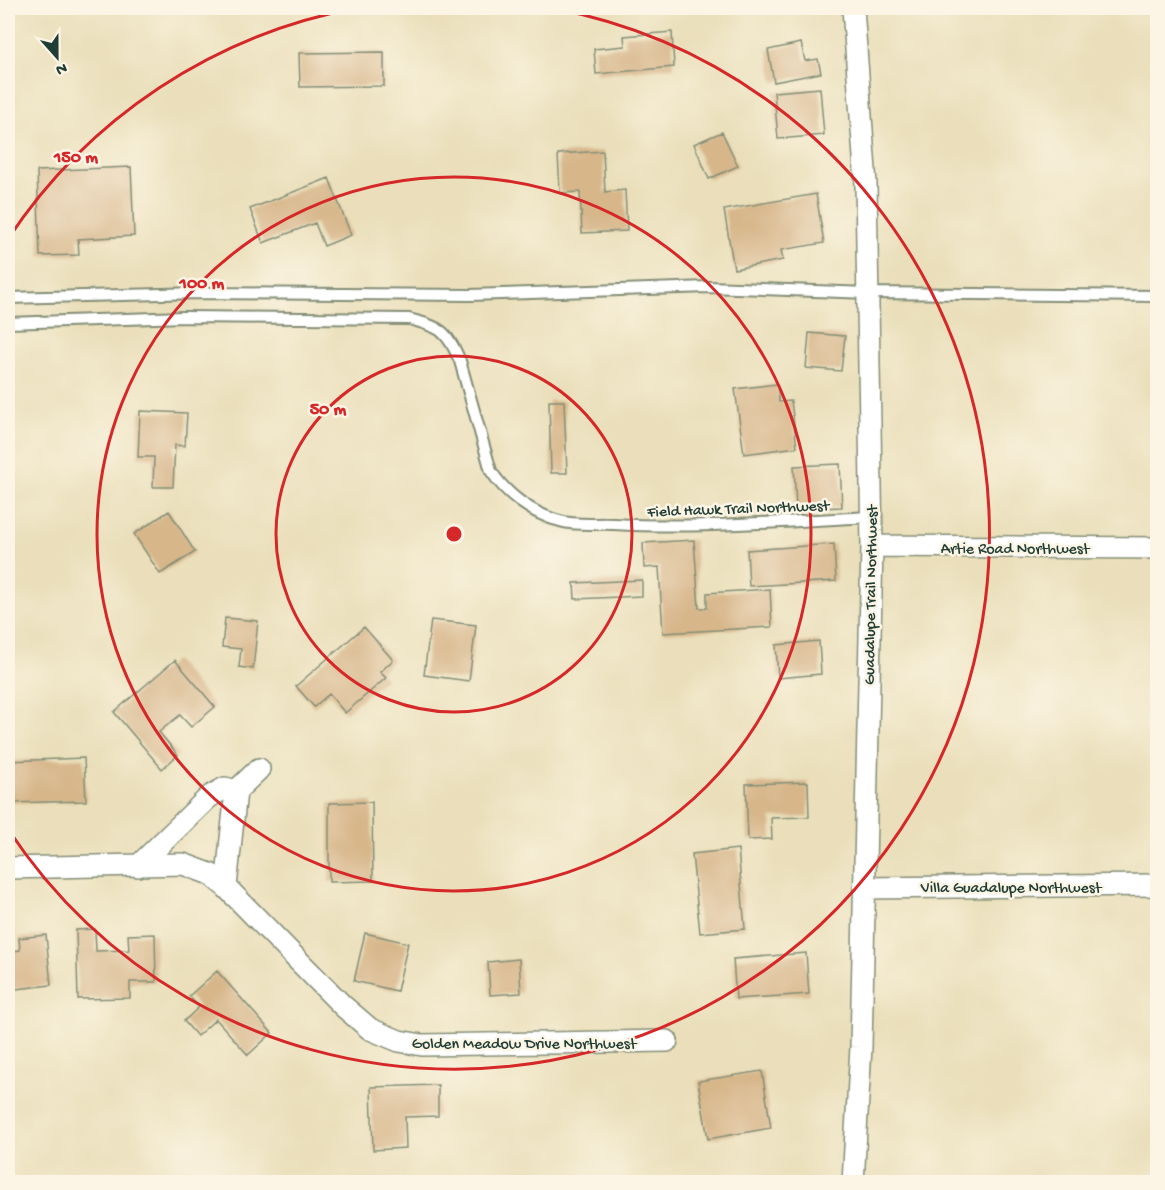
<svg xmlns="http://www.w3.org/2000/svg" width="1165" height="1190" font-family="'Gochi Hand',sans-serif">
  <style>
    .building { fill: #d7b68a }
    .lines { fill: none; stroke-linecap: round; stroke-linejoin: round }
    .lane-casing { stroke: #848e77; stroke-width: 14 }
    .street-casing { stroke: #848e77; stroke-width: 24 }
    .lane { stroke: #fff; stroke-width: 10 }
    .street { stroke: #fff; stroke-width: 21 }
    .ring { fill: none; stroke: #d62828; stroke-width: 3 }
    .labels { text-anchor: middle; stroke-width: 5; stroke-linejoin: round; paint-order: stroke }
    .street-label { font-size: 16px; fill: #1f3d34; stroke: #fcf5e5 }
    .centre { fill: #d62828; stroke: #fcf5e5; stroke-width: 3 }
    .ring-label { font-size: 18px; text-anchor: middle; font-weight: bold; fill: #d62828; stroke: #fcf5e5; stroke-width: 5; stroke-linejoin: round; paint-order: stroke }
  </style>
  <rect width="100%" height="100%" fill="#fcf5e5"/>
  <filter id="ink" filterUnits="userSpaceOnUse"><feTurbulence type="fractalNoise" baseFrequency=".0167" numOctaves="2"/><feDisplacementMap in="SourceGraphic" scale="12" xChannelSelector="R" yChannelSelector="G"/><feConvolveMatrix kernelMatrix="1 2 1 2 8 2 1 2 1" color-interpolation-filters="sRGB"/></filter>
  <filter id="wash" filterUnits="userSpaceOnUse"><feTurbulence type="fractalNoise" baseFrequency=".008" numOctaves="4" result="noise"/><feDisplacementMap in="SourceGraphic" scale="24" xChannelSelector="R" yChannelSelector="G"/><feGaussianBlur stdDeviation="1.35" result="paint"/><feColorMatrix in="noise" values="0 0 0 0 0 0 0 0 0 0 0 0 0 0 0 0 0 1.4 0 .05"/><feComposite in="paint" operator="in"/></filter>
  <g filter="url(#wash)">
    <rect width="100%" height="100%" fill="#eadfba"/>
    <g id="blocks">
      <!-- building -->
      <path class="building" d="M672,32L674,67L596,74L594,49L625,46L624,36Z
        M801,43L805,61L818,59L821,73L774,82L768,50Z
        M384,52V86L300,87L299,53Z
        M820,88L824,135L778,139L774,92Z
        M722,132L738,166L709,179L694,144Z
        M603,151L605,192L625,190L627,231L582,233L580,192L560,193L558,154Z
        M131,167L134,236L78,239L79,255L40,256L37,171Z
        M329,178L351,235L324,246L315,223L263,243L250,209Z
        M816,194L824,243L781,250L783,260L734,269L724,210Z
        M809,333L845,336L841,371L806,368Z
        M777,384L779,402L791,401L797,447L744,454L735,389Z
        M549,401H564L567,473H551Z
        M140,411L187,413L185,446L175,445L173,487H153L154,457H138Z
        M840,464L842,507L796,509L794,466Z
        M169,511L195,552L160,574L134,534Z
        M694,540L699,608H707V593L770,589L772,627L663,633L659,567L644,568L643,543Z
        M834,544L836,581L749,586L747,550Z
        M642,580V596L575,599L574,583Z
        M225,618L258,621L253,669L239,667L241,649L222,647Z
        M431,620L476,625L469,681L424,675Z
        M364,627L393,660L380,672L386,678L345,713L329,694L314,707L296,686Z
        M819,641L821,674L778,678L776,645Z
        M175,660L215,707L191,727L180,715L159,732L178,755L162,769L114,712Z
        M84,758L86,801L8,803V761Z
        M808,782L809,817L771,818L772,839L748,840L746,784Z
        M372,802L373,881L329,882V803Z
        M738,849L745,929L700,933L692,854Z
        M95,929L96,951L129,950L128,935L155,934L156,982H130V998L78,999L76,930Z
        M365,933L408,943L397,991L354,981Z
        M46,935L51,985L8,990V952L20,950L19,938Z
        M806,953L809,994L736,999L733,959Z
        M519,959L521,993L490,995L488,962Z
        M217,971L272,1033L248,1055L216,1019L197,1036L184,1021L199,1007L189,996Z
        M762,1071L771,1128L708,1139L698,1081Z
        M438,1085V1116L405,1117L406,1148L373,1150L371,1087Z"/>
    </g>
  </g>
  <g filter="url(#ink)">
    <use href="#blocks" fill-opacity="0" stroke="#848e77" stroke-width="1.5"/>
    <g class="lines">
      <defs>
        <path id="lane" d="M8,298L200,293L470,295L709,287L868,293L1158,296
          M8,323L184,317L409,319C440,327 447,330 460,361L491,471C506,494 532,514 560,521C576,526 597,523 614,524C700,529 786,521 871,517"/>
        <path id="street" d="M872,546L1158,548
          M138,866L209,797L225,788L236,791
          M8,868L183,864L210,874L226,887L343,1006L370,1029L399,1041L422,1045L667,1041
          M226,887L236,791L259,769
          M864,888L1158,885
          M853,1182L861,1047L872,546L866,184L853,8"/>
      </defs>
      <!-- lane casing -->
      <use href="#lane" class="lane-casing"/>
      <!-- street casing -->
      <use href="#street" class="street-casing"/>
      <!-- lane -->
      <use href="#lane" class="lane"/>
      <!-- street -->
      <use href="#street" class="street"/>
    </g>
  </g>
  <!-- distance rings -->
  <g class="ring">
    <circle cx="454" cy="534" r="178"/>
    <circle cx="454" cy="534" r="357"/>
    <path d="M8 239A535 535 0 0 1 357 8M551 8A535 535 0 1 1 8 829"/>
  </g>
  <g class="labels">
    <!-- street labels -->
    <g class="street-label">
      <text transform="translate(738 507) rotate(-2)" y="6">Field Hawk Trail Northwest</text>
      <text x="1015" y="553">Artie Road Northwest</text>
      <text transform="translate(869 595) rotate(-89)" y="6">Guadalupe Trail Northwest</text>
      <text x="1011" y="892">Villa Guadalupe Northwest</text>
      <text x="524" y="1048">Golden Meadow Drive Northwest</text>
    </g>
  </g>
  <circle cx="454" cy="534" r="9" class="centre"/>
  <g class="ring-label">
    <text x="76" y="162">150 m</text>
    <text x="202" y="288">100 m</text>
    <text x="328" y="414">50 m</text>
  </g>
  <!-- margin -->
  <rect width="1165" height="1190" fill="none" stroke="#fcf5e5" stroke-width="30"/>
  <!-- north arrow -->
  <g transform="translate(57 57) rotate(159)" stroke="#fcf5e5" stroke-width="4.5" paint-order="stroke">
  <path d="M0-4.5L10 22L0 15L-10 22Z" fill="#1f3d34"/>
  <text y="-9" font-size="16" font-weight="bold" text-anchor="middle" fill="#1f3d34">N</text>
  </g>
</svg>
